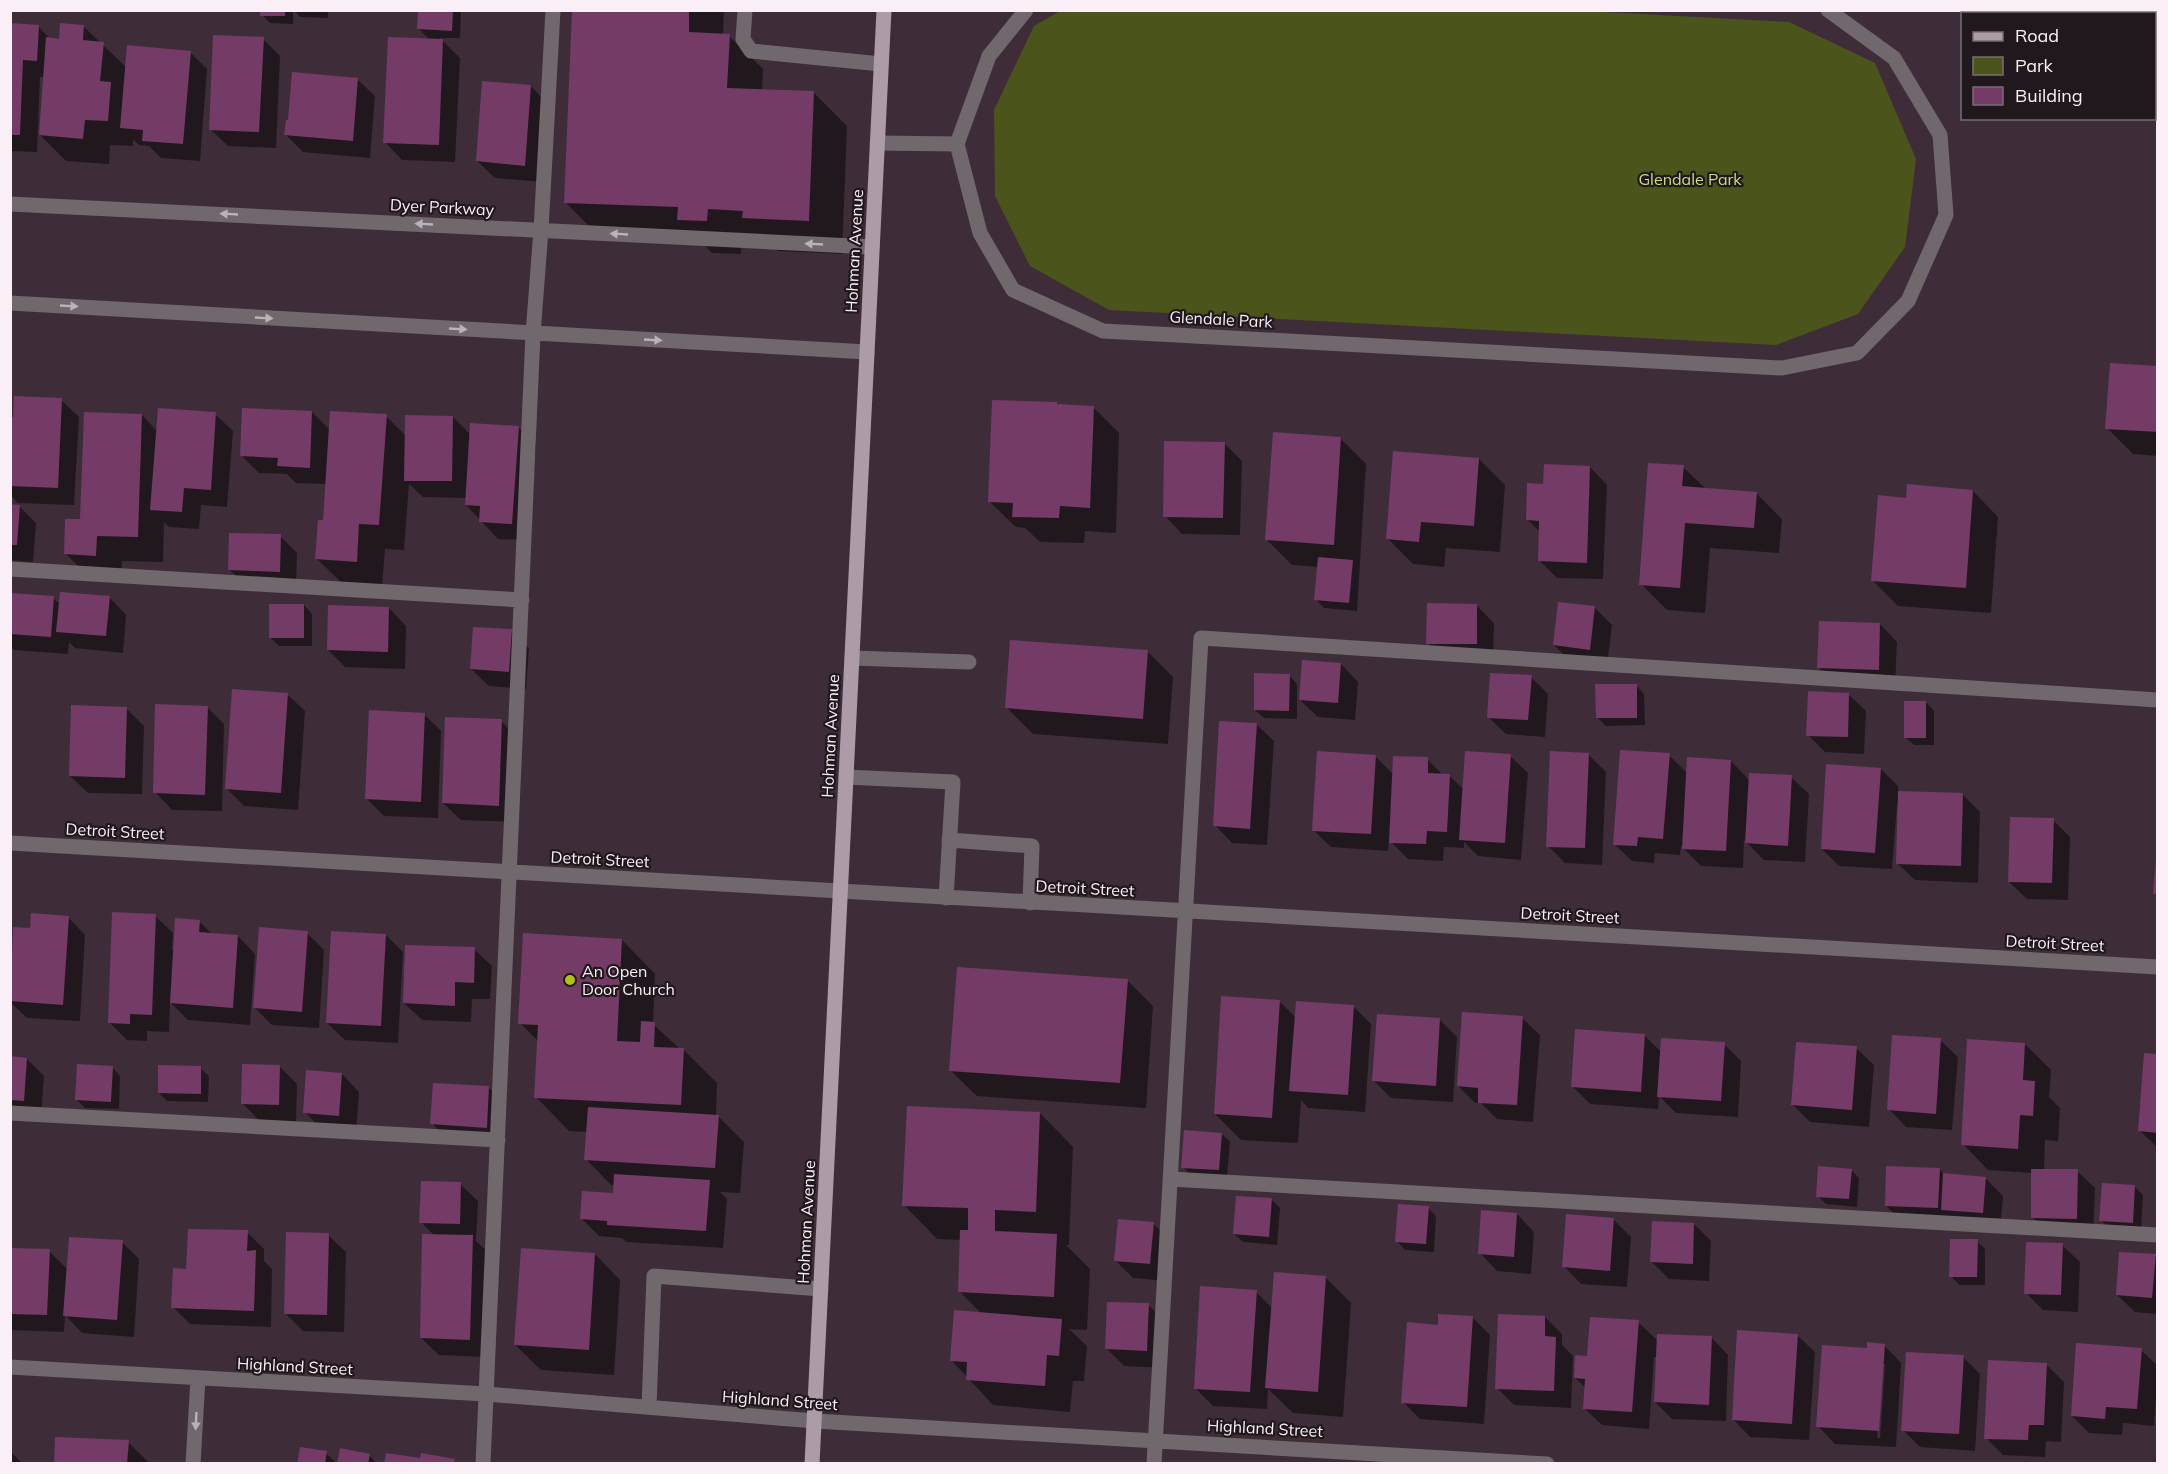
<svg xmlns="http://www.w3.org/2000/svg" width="2168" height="1474" font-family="Mulish,sans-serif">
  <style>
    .green { fill: #4a541b }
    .shadow { fill: #0007; fill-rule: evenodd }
    .building { fill: #733b65 }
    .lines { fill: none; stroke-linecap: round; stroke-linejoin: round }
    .minor { stroke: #71686e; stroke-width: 15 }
    .major { stroke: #ad9ca8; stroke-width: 15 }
    .oneway { fill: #bcb2b9 }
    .poi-dot { fill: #afc507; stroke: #20181d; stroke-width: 2 }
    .labels { text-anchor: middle; stroke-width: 4.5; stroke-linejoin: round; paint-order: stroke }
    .park-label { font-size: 16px; fill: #cbde7a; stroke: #20181d }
    .street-label { font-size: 16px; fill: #faeff7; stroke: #20181d }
    .poi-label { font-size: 16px; fill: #faeff7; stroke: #20181d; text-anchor: start }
  </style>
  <rect width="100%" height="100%" fill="#3e2d39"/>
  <!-- green -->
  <path class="green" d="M1567,10L1789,22L1875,63L1916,159L1905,247L1858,314L1776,345L1109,310L1030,266L995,196L994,110L1034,26L1060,11Z"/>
  <!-- shadow -->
  <path class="shadow" d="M262,10H293V24L270,23L262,15Z
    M294,10H328V18L300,17Z
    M419,10H461L460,38H440L460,58L455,162L402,160L385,142L430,40L419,29Z
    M574,10H724L723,35L729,36L763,69L762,91L814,93L847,126L842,254L778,251L770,243L741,242V254L712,253L699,240L599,236L565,202Z
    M2158,10V71L2154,68V14Z
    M10,25L38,26L51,40H60L83,26L126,67L190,52L207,69L200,161L161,158L149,146L139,145L133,139V146L110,145L109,164L66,161L40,135L45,77H40L37,152L10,151Z
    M263,39L280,56L276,148L228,146L210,129Z
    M357,79L375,96L370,158L303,152L286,135L289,121Z
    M531,86L548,104L542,182L495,178L477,161Z
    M2158,368V456L2133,454L2107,428Z
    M61,400L79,417L74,505L18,503L10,495V419Z
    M1057,403L1059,406L1093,407L1119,433L1116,533L1085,531L1084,543L1040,542L1025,528L1016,527L990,502Z
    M312,412L330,430L386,416L406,436L453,417L471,435L518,427L536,444L529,540L498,539L466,505L467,498L423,497L409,484L404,550L385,549L382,587L343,584L317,559L324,522L327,484L296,483L287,474L259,473L242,456Z
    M215,414L233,431L227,507L201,505L199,529L169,527L164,522L163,562L122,561L121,581L91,579L65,553L81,521L142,415L158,432Z
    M1340,438L1366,464L1357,611L1324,608L1316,599L1319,567L1292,565L1266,539Z
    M1224,443L1242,461L1240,535L1182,534L1165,516Z
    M1479,459L1505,485L1500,552L1446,548L1444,567L1413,564L1387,538Z
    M1590,467L1607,485L1603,579L1557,578L1539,560L1540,532L1527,519Z
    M1683,467L1706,489L1756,493L1782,519L1779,553L1710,548L1705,613L1667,610L1641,584Z
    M1973,491L1998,517L1991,613L1898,606L1872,580L1907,499Z
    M10,505L19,506L36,523L33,562L10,560Z
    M280,536L297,553L296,589L247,587L230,570Z
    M10,594L53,598L60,604L109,597L126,615L123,653L75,648L69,642L68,654L14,650L10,647Z
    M304,605L312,614V646H279L270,637Z
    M1477,606L1494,623L1493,661L1445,660L1428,643Z
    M1594,607L1612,625L1607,666L1571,662L1554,645Z
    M389,608L406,626L405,669L345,667L328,650Z
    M1880,624L1897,642L1895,687L1836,685L1819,668Z
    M511,631L529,648L526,689L489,686L471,669Z
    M1147,651L1173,677L1168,744L1033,734L1007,708Z
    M1341,664L1358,682L1355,720L1318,717L1300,700Z
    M1289,675L1297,684V719L1264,718L1255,710Z
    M1531,677L1548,694L1545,737L1506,734L1488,717Z
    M1636,685L1644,694L1645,725L1606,726L1597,717Z
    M287,694L305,711L298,810L244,806L226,788Z
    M1848,694L1866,711L1864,754L1825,752L1808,735Z
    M1926,702L1934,711V745H1914L1905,737Z
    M207,707L224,724L222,811L172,810L155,792Z
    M126,708L144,726L142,794L88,793L70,776Z
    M424,714L441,731L438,818L384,816L367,799Z
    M501,721L518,738L515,822L461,820L443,803Z
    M1256,724L1274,741L1267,845L1232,843L1215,825Z
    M1588,754L1606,772L1602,865L1565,863L1548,846Z
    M1669,755L1688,774L1731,761L1750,781L1791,777L1809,794L1805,862L1764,860L1744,840L1743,868L1701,866L1681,846L1680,855L1655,853L1654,863L1632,861L1614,844Z
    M1510,756L1528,773L1521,860L1478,856L1464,842V848L1444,847L1443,861L1408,859L1389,840L1388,851L1331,847L1313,830L1376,757L1393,774L1427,759L1443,775H1449L1464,790Z
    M1881,769L1898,786V793L1963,795L1980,812L1978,883L1915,880L1897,863L1899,805H1897L1892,869L1839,866L1822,849Z
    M2053,820L2070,837L2068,900L2027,899L2009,882Z
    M155,916L173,933L172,950H175L199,921L213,935L238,936L255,954L250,1025L188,1020L170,1002L169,1032L147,1031V1041L127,1040L110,1023Z
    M68,917L85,935L80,1021L27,1018L10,1002L14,928L31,929Z
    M307,933L324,950L319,1028L272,1025L255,1008Z
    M386,935L403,952L398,1043L345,1040L327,1023Z
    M622,940L655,974L653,1024L680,1049L684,1050L717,1083L716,1116H718L744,1142L740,1193L720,1192L727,1199L723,1248L626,1242L622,1238L599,1236L582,1219L614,1195V1185H611L586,1159L587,1132L569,1131L536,1097L539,1042L520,1023Z
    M474,949L492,966L490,999H472L471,1022L422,1020L404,1003Z
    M1127,980L1153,1006L1146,1108L977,1096L951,1071Z
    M1279,1001L1296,1018L1354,1007L1371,1024L1365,1112L1308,1108L1301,1100L1298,1143L1241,1140L1215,1114Z
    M1522,1018L1540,1035L1533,1122L1497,1119L1481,1103H1475L1458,1086Z
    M1440,1020L1457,1037L1453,1102L1391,1098L1374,1081Z
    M1644,1035L1661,1052L1724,1044L1741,1061L1738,1117L1676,1113L1659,1096L1658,1109L1590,1104L1573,1087Z
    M1940,1040L1958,1057L1952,1130L1906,1127L1889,1109Z
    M2025,1044L2051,1070L2049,1097L2060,1108L2058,1141L2045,1140L2044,1170L2077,1171L2095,1188L2093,1236L2049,1234L2032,1217L2033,1173L1988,1170L1963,1144Z
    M1856,1048L1874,1065L1869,1127L1810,1122L1792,1104Z
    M2158,1056V1148L2139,1130Z
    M10,1058L27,1059L44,1076L41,1117L10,1115Z
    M279,1066L297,1084L296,1122L260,1121L243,1104Z
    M112,1067L120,1076L119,1109L85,1108L77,1100Z
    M200,1068L209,1076L208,1102L167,1101L159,1093Z
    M342,1074L359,1092L356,1132L322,1130L305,1112Z
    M489,1088L506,1105L503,1145L449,1141L432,1123Z
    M1040,1113L1073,1147L1069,1245H1066L1090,1269L1087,1330L1069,1329L1087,1346L1084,1381H1073L1070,1412L993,1405L952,1361L982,1314L959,1291L961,1240L937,1239L904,1205Z
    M1222,1134L1230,1142L1227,1178L1191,1175L1183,1167Z
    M1939,1169L1945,1175L1985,1178L2003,1196L2000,1230L1904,1223L1886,1206Z
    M1851,1170L1859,1178L1857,1207L1826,1204L1818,1196Z
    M460,1184L478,1201L476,1241L490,1254L487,1357L439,1355L421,1338L434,1235L421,1222Z
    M2135,1187L2143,1195L2141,1231L2109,1228L2101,1220Z
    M1271,1199L1280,1208L1277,1245L1243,1242L1234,1234Z
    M1428,1208L1436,1216L1434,1252L1405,1250L1397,1241Z
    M1517,1214L1534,1232L1531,1274L1497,1271L1480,1253Z
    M1614,1220L1631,1237L1627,1287L1581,1284L1564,1266Z
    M1153,1223L1170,1241L1167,1281L1133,1278L1116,1261Z
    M1694,1224L1711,1241L1709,1281L1669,1279L1652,1262Z
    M247,1232L264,1249V1261L272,1269L271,1327L190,1324L173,1307L188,1270Z
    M328,1235L346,1252L344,1332L303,1331L286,1314Z
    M1977,1241L1985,1249V1285H1959L1951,1276Z
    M122,1242L139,1259L134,1337L82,1333L65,1315L64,1332L10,1330V1250L49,1251L68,1270Z
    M2062,1245L2080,1262L2078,1312L2043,1310L2026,1293Z
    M595,1254L620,1280L614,1375L541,1370L515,1345Z
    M2155,1256L2158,1258V1314L2135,1312L2117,1295Z
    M1325,1277L1351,1303L1343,1417L1293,1413L1268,1389L1267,1409L1213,1406L1195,1388L1256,1292L1272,1308Z
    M1148,1305L1166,1322L1164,1368L1124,1366L1107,1349Z
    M1545,1317L1562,1334V1345L1573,1356L1571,1408L1514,1405L1497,1388Z
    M1473,1318L1490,1335L1484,1424L1420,1419L1403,1402L1439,1326Z
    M1638,1322L1658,1341L1711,1337L1728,1355L1726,1421L1672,1419L1655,1402L1657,1357H1654L1649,1429L1602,1425L1584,1408L1586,1388L1575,1378L1589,1357Z
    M1797,1335L1815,1352L1809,1440L1750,1437L1733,1419Z
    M1884,1345L1901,1363L1896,1447L1835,1444L1818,1426ZM1882,1364H1885L1880,1438H1877Z
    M2141,1350L2158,1366L2154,1426L2123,1423L2122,1435L2089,1433L2072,1416Z
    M1963,1357L1980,1374L1975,1451L1920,1447L1903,1430Z
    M2047,1365L2064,1382L2061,1442L2046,1441L2045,1457L2003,1455L1986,1438Z
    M128,1442L150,1464H55Z
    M10,1451L23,1464H10Z
    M326,1453L337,1464H299Z
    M369,1455L377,1464H339Z"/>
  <!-- building -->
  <path class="building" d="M260,10H285V16H260Z
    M418,10H453L452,31L417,29Z
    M572,10H689V32L730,34L727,88L814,91L809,221L742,218L743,211L708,209L707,221L677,220L678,207L564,203Z
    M2142,10H2158V56H2154V14H2142Z
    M10,23L39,25L37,61L23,60L20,135H10Z
    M60,23L84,25L83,40L104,42L100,81L111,82L108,121L85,120L83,139L39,135L46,37L59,39Z
    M213,35L264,37L259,132L209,130Z
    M388,37L443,39L439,145L383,143Z
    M127,45L191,51L183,144L142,141L143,130L120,128Z
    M292,72L358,78L353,141L284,135L286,120H288Z
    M482,81L531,85L525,166L476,161Z
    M2110,363L2158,366V432L2105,429Z
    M14,396L62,398L58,488L10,486V417H13Z
    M992,400L1057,402V404L1094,406L1090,508L1060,506L1059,518L1012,517L1013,503L988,502Z
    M158,408L216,412L211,490L184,488L182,512L150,510Z
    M242,408L312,411L310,468L277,466L278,458L240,456Z
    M330,411L387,414L379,525L359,524L357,562L315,559L318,520H323Z
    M84,412L142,414L138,537L97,536L96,556L64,554L65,519H80Z
    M405,415L453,416L452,481H404Z
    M470,423L519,426L512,524L479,522L480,506L465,505Z
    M1273,432L1341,437L1334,545L1265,540Z
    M1164,441L1225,442L1223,518L1163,517Z
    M1393,451L1479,458L1474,526L1421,522L1419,542L1386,539Z
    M1648,463L1684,465L1682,486L1757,492L1754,528L1685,523L1680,588L1639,585Z
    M1544,464L1590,466L1587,563L1538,561L1539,521L1526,520L1527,483L1543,484Z
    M1907,484L1973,490L1966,588L1871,581L1878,495L1906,498Z
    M10,504L20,505L17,545H10Z
    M229,533L281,534L280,572L228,570Z
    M1318,557L1353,560L1349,603L1314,600Z
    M60,592L110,596L106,636L56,632Z
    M10,593L54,596L51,637L10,634Z
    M1558,602L1595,606L1590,650L1553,645Z
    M1427,603L1477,604V644H1426Z
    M269,604H304V638H269Z
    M328,605L389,607L388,652L327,650Z
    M1819,621L1880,623L1879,670L1817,668Z
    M473,627L512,629L509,672L470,669Z
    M1010,640L1148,650L1143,719L1005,708Z
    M1302,660L1341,663L1338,703L1299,700Z
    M1254,673L1290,674L1289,711L1254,710Z
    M1490,673L1532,675L1528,720L1487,718Z
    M1595,684H1637V718H1596Z
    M232,689L288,693L281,793L225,789Z
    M1808,691L1849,693L1848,737L1806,736Z
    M1904,701H1926V738H1904Z
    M155,704L208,706L205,795L153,793Z
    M71,705L127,707L125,778L69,776Z
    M369,710L425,713L421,802L365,799Z
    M445,717L502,719L499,806L442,803Z
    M1219,721L1257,723L1250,829L1213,826Z
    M1620,750L1670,753L1663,839L1638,837L1637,846L1613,845Z
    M1317,751L1376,755L1371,834L1312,831Z
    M1465,751L1511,754L1505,843L1459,840Z
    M1550,751L1589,753L1585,848L1546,847Z
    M1393,756L1428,757V773L1450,774L1447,832L1427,831L1426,844L1389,843Z
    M1687,757L1731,760L1726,851L1682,849Z
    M1826,764L1881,768L1875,853L1821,849Z
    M1749,773L1792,775L1788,846L1745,843Z
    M1898,791L1963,793L1961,866L1896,864Z
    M2010,817L2054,818L2052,883L2008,882Z
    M2156,859H2158V894H2153Z
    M112,912L156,914L152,1015L130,1014V1024L108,1023Z
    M31,913L69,916L63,1005L10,1001L13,927L30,928Z
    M175,918L200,920L199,932L238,935L233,1008L170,1003Z
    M259,927L308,931L302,1012L253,1008Z
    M331,931L386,934L381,1026L326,1023Z
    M523,933L622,939L617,1041L640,1042L641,1021L655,1022L654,1047L684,1048L681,1105L534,1098L538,1025L518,1024Z
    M405,945L475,947L474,983L455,982V1006L403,1003Z
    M957,967L1128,979L1120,1083L949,1071Z
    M1221,996L1280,1000L1272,1118L1214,1114Z
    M1296,1001L1354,1005L1348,1095L1289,1091Z
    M1462,1012L1523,1016L1517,1105L1478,1103V1088L1457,1086Z
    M1377,1014L1440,1018L1436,1086L1372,1081Z
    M1575,1029L1645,1034L1641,1092L1571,1087Z
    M1892,1035L1941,1038L1936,1114L1887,1110Z
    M1661,1038L1725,1042L1721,1101L1657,1097Z
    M1967,1039L2025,1043L2023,1080L2035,1081L2033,1116L2020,1115L2018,1149L1961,1145Z
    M1796,1042L1857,1046L1852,1110L1791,1105Z
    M2144,1053L2158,1054V1133L2138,1131Z
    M10,1056L27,1058L24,1101L10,1100Z
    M77,1064L113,1066L111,1102L75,1100Z
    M242,1064L280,1065L279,1105L241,1104Z
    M158,1065L201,1066V1094L158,1093Z
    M306,1070L342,1073L339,1116L303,1113Z
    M433,1083L489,1086L487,1128L430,1124Z
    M907,1106L1040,1112L1036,1212L995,1210V1231L1057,1234L1054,1297L958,1292L960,1230H968V1208L902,1206Z
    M588,1107L719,1115L715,1168L584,1160Z
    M1184,1130L1222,1133L1219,1170L1181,1168Z
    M1818,1166L1852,1169L1849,1199L1816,1197Z
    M1886,1166L1940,1168L1938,1208L1885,1206Z
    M2031,1169H2078L2077,1219L2031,1218Z
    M1943,1173L1986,1177L1983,1213L1941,1210Z
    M614,1174L710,1180L706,1231L607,1225V1221L580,1219L582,1191L613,1193Z
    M421,1181L461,1182L460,1224L419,1223Z
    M2102,1183L2135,1185L2133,1223L2099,1221Z
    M1236,1196L1272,1198L1269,1237L1233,1234Z
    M1398,1204L1429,1206L1426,1244L1395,1242Z
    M1481,1210L1517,1213L1514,1257L1478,1254Z
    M1566,1214L1614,1218L1610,1271L1562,1267Z
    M1118,1219L1154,1222L1150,1264L1114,1261Z
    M1652,1221L1694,1223L1693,1264L1650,1262Z
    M188,1229L248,1230L247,1251L256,1250L254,1311L171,1308L173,1268L186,1269Z
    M286,1232L329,1233L327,1315L284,1314Z
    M422,1234L473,1235L470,1340L420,1338Z
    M69,1237L123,1240L117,1320L63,1316Z
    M1950,1239H1978L1977,1277H1949Z
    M2026,1242L2063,1243L2061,1295L2024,1294Z
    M10,1248L50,1249L47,1315L10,1314Z
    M521,1248L595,1253L589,1350L514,1345Z
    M2119,1252L2156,1254L2152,1298L2116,1295Z
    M1274,1272L1326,1276L1318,1392L1265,1388Z
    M1200,1286L1257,1290L1250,1392L1194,1389Z
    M1107,1302L1149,1303L1147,1351L1105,1349Z
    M954,1310L1062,1319L1059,1356L1047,1355L1045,1386L966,1380L967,1362L950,1361Z
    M1438,1314L1473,1316L1467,1407L1401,1403L1407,1322L1438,1325Z
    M1498,1314L1545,1316V1336L1556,1337L1554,1391L1495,1389Z
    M1590,1317L1639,1320L1632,1412L1583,1409L1585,1379L1574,1378L1575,1355L1587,1356Z
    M1737,1330L1798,1334L1792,1424L1732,1420Z
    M1657,1334L1712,1336L1709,1405L1654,1402Z
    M1867,1342L1885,1344L1879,1431L1816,1427L1822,1345L1867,1348Z
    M2076,1343L2142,1348L2137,1409L2106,1407L2105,1419L2071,1416Z
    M1906,1352L1964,1355L1959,1434L1901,1431Z
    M1988,1360L2047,1363L2044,1425H2029L2028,1440L1984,1439Z
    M55,1437L129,1440L127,1464H54Z
    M300,1447L327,1451L325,1464H297Z
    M340,1448L370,1454L368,1464H337Z
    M386,1453L420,1458L421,1453L455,1459L454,1464H384Z"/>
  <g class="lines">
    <!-- minor -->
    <path class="minor" d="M745,10L743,39L751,51L881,64
      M1026,10L989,56L957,144L980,233L1013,290L1103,331L1782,368L1857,353L1908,301L1946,215L1940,135L1894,58L1828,10
      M877,143L957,144
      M10,204L872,247
      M10,303L867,352
      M10,569L522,600
      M852,658L969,662
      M846,777L953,782L946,898
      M949,840L1032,846L1030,903
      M10,843L2158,967
      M10,1113L498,1140
      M1170,1179L2158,1235
      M10,1367L486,1394L815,1421L1547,1464
      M649,1407L654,1276L821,1289
      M193,1464L198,1378
      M483,1464L533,334L541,230L553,10
      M1154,1464L1201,638L2158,700"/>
    <!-- major -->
    <path class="major" d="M812,1464L884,10"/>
  </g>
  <!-- one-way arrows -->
  <defs><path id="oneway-solid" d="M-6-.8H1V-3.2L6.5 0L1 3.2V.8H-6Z" transform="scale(1.5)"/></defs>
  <g class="oneway">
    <use href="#oneway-solid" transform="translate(229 214) rotate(-177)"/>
    <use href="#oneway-solid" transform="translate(424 224) rotate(-177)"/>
    <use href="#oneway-solid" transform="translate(619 234) rotate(-177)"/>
    <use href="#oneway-solid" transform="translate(814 244) rotate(-177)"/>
    <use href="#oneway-solid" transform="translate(69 306) rotate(3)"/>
    <use href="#oneway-solid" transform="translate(264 318) rotate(3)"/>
    <use href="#oneway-solid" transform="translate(458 329) rotate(3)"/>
    <use href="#oneway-solid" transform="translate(653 340) rotate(3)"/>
    <use href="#oneway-solid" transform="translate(196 1421) rotate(93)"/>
  </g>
  <!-- markers -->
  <circle class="poi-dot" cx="570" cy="980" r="6"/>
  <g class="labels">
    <!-- park labels -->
    <g class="park-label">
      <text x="1690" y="185">Glendale Park</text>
    </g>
    <!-- street labels -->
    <g class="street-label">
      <text transform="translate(442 207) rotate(3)" y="6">Dyer Parkway</text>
      <text transform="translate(854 251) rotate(-87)" y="6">Hohman Avenue</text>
      <text transform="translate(1221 319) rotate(3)" y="6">Glendale Park</text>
      <text transform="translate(830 736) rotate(-87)" y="6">Hohman Avenue</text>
      <text transform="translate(115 831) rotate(3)" y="6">Detroit Street</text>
      <text transform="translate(600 859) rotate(3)" y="6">Detroit Street</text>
      <text transform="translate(1085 888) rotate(3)" y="6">Detroit Street</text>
      <text transform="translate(1570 915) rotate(3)" y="6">Detroit Street</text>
      <text transform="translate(2055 943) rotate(3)" y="6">Detroit Street</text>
      <text transform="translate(806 1222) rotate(-87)" y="6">Hohman Avenue</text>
      <text transform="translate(295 1366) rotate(3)" y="6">Highland Street</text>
      <text transform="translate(780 1400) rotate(4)" y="6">Highland Street</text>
      <text transform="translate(1265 1428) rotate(3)" y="6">Highland Street</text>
    </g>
    <!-- poi labels -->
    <g class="poi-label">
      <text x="582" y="977">An Open<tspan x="582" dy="18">Door Church</tspan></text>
    </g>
  </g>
  <!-- border -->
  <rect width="2168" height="1474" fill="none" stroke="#faeff7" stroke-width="24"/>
  <!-- legend -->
  <rect x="1961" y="12" width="195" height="108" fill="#20181d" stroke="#776e74" stroke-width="1.5"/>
  <rect x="1973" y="32" width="30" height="9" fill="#ad9ca8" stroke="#776e74" stroke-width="1.5"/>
  <text x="2015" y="42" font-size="18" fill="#faeff7">Road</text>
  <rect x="1973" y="57" width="30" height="18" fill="#4a541b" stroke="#776e74" stroke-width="1.5"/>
  <text x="2015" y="72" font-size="18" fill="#faeff7">Park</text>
  <rect x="1973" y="87" width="30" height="18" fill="#733b65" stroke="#776e74" stroke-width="1.5"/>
  <text x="2015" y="102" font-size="18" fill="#faeff7">Building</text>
</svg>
